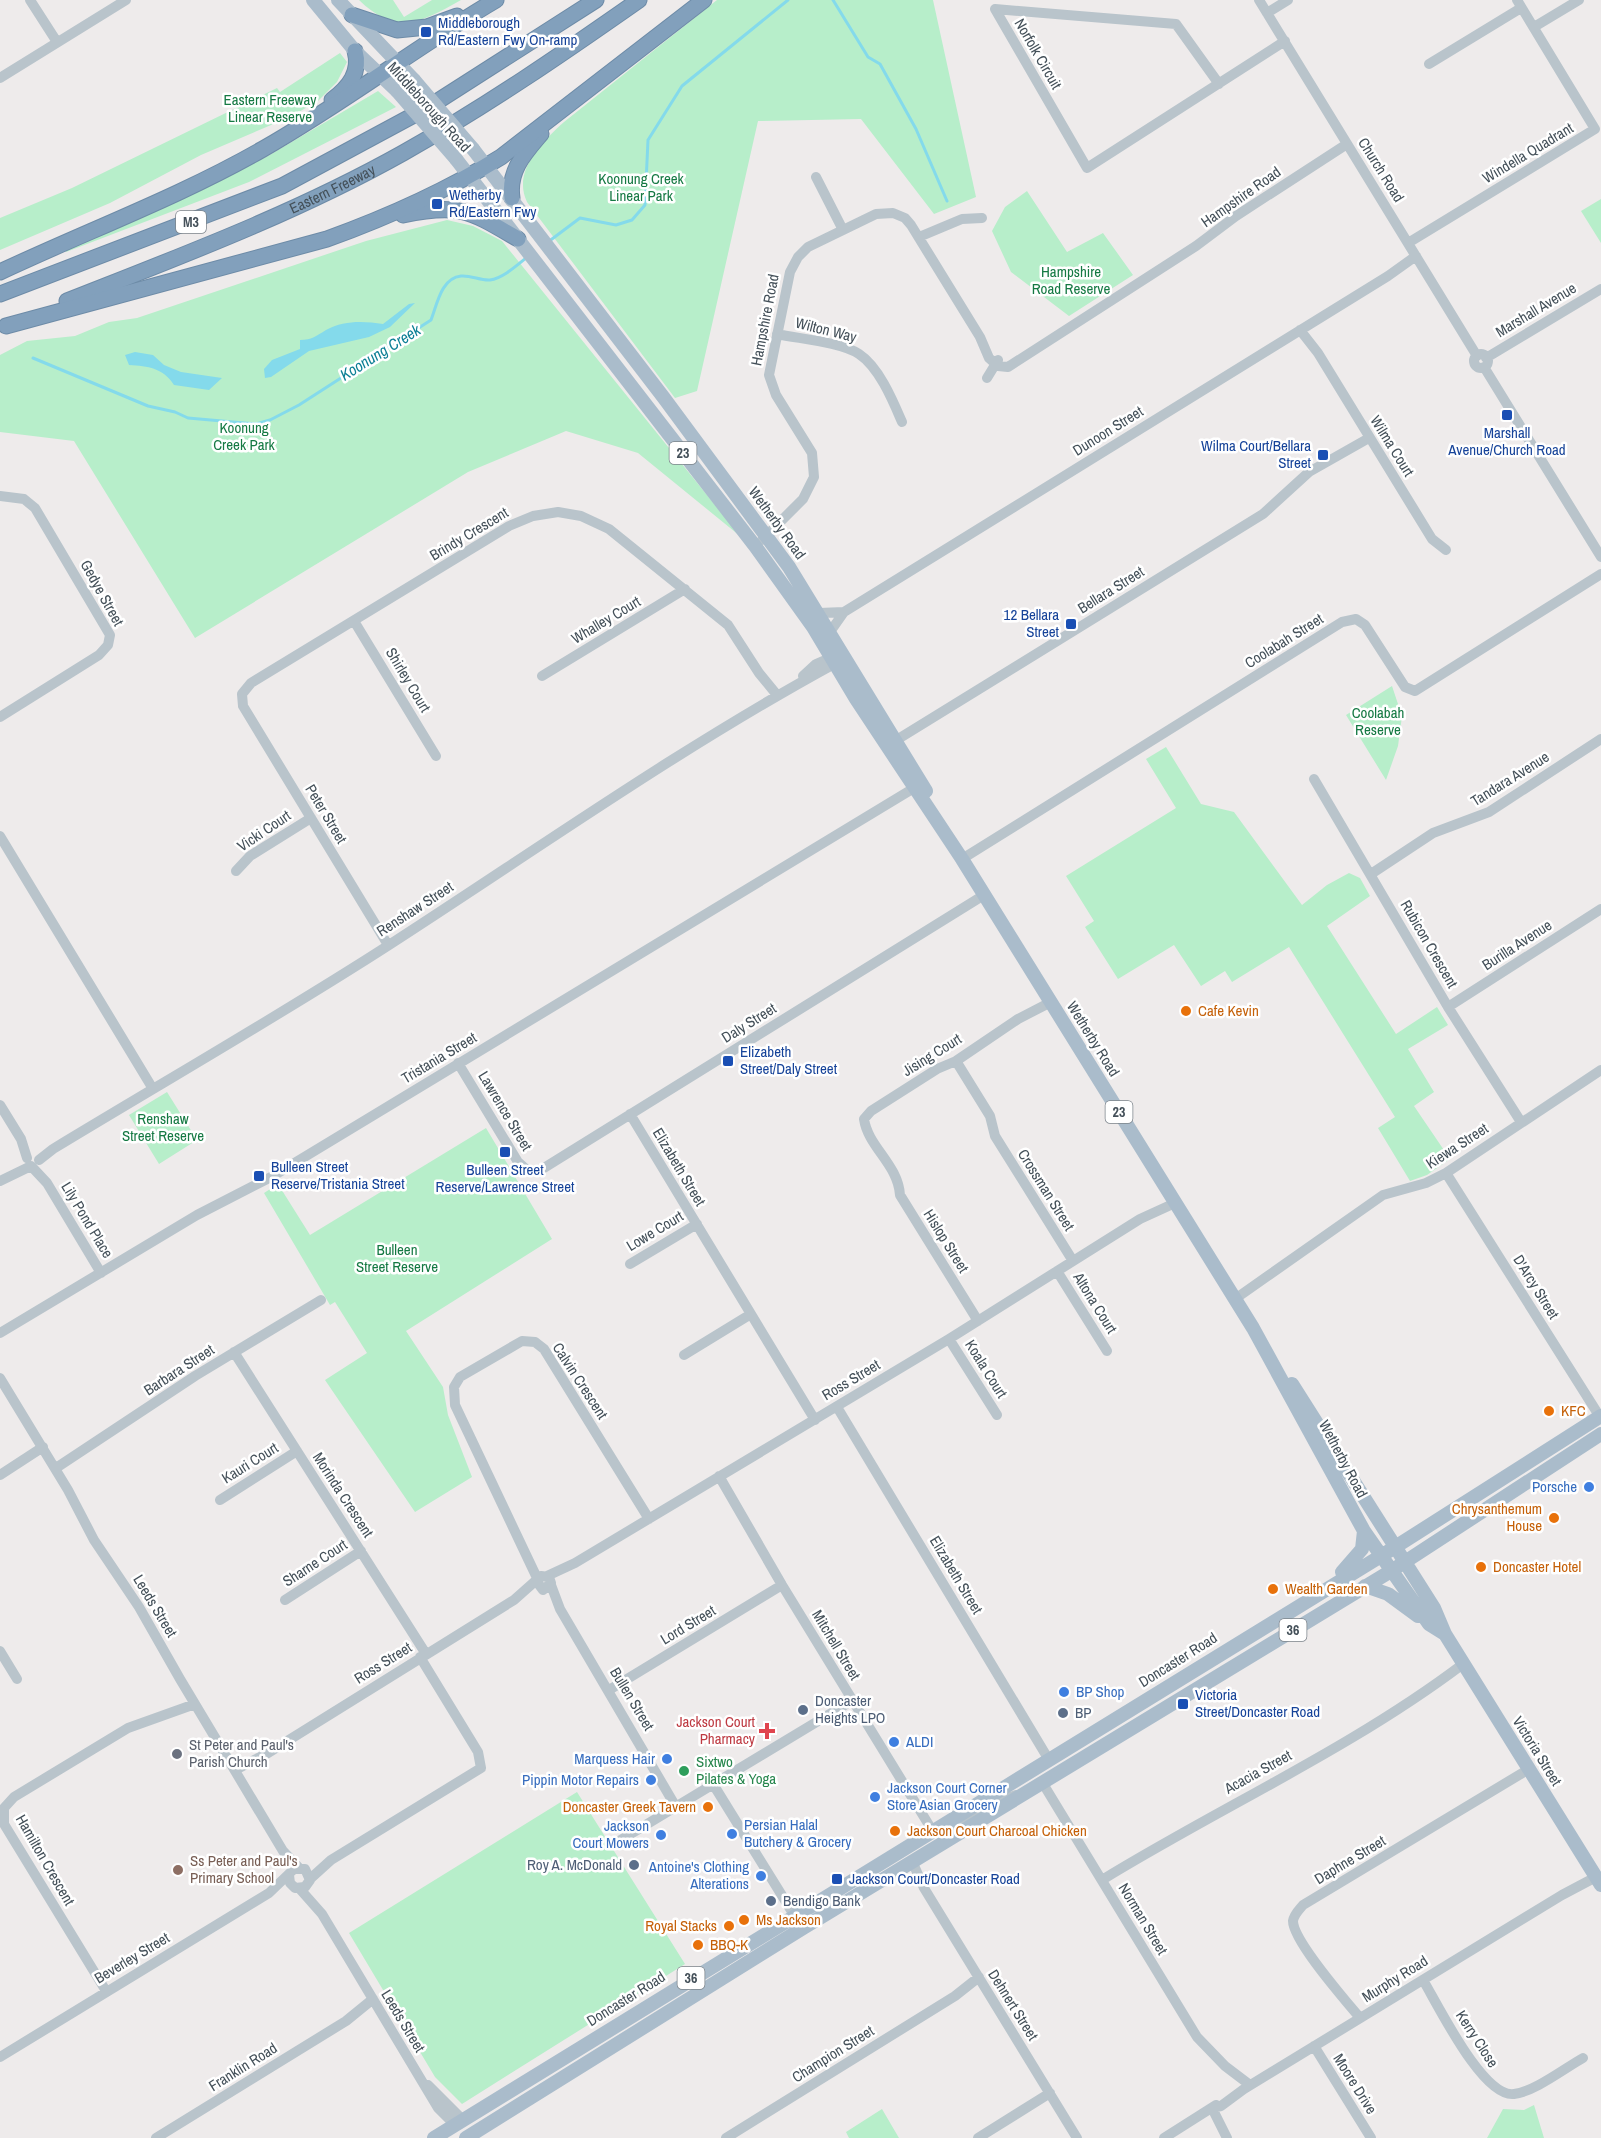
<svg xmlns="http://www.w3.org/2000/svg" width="1601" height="2138" font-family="'Archivo Narrow',sans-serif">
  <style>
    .green { fill: #b7eeca }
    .water { fill: #84daeb }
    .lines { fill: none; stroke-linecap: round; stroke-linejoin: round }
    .stream { stroke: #84daeb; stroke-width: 3 }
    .highway-casing { stroke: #6d8ba7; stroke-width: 17 }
    .minor { stroke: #b9c4cb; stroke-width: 10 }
    .major { stroke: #aabccb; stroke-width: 14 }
    .highway { stroke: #82a0bc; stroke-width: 15 }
    .major-bridge { stroke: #aabccb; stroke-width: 14 }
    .transit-dot { fill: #1a4fb4; stroke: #fff; stroke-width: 2 }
    .food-dot { fill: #e8710a; stroke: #fff; stroke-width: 2 }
    .shop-dot { fill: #3f7fe0; stroke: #fff; stroke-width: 2 }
    .service-dot { fill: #5c6f8a; stroke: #fff; stroke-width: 2 }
    .health-dot { fill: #e0444e; stroke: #fff; stroke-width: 2 }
    .worship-dot { fill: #6b7280; stroke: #fff; stroke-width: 2 }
    .leisure-dot { fill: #2e9e5b; stroke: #fff; stroke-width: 2 }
    .education-dot { fill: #8d6e63; stroke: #fff; stroke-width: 2 }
    .labels { text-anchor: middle; stroke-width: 5; stroke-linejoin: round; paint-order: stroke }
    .shield { fill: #fff; stroke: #7c848b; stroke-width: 1.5 }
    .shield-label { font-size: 14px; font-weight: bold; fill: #445059 }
    .transit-label { font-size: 15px; fill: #164399; stroke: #fff; text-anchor: start }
    .street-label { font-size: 15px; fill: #445059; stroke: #fff }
    .park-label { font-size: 15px; fill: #157943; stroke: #fff }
    .food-label { font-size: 15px; fill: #c56008; stroke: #fff; text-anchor: start }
    .shop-label { font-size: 15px; fill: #366cbe; stroke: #fff; text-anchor: end }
    .service-label { font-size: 15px; fill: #4e5e75; stroke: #fff; text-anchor: start }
    .health-label { font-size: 15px; fill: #be3a42; stroke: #fff; text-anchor: end }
    .worship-label { font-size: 15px; fill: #5b616d; stroke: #fff; text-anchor: start }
    .leisure-label { font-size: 15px; fill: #27864d; stroke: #fff; text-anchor: start }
    .education-label { font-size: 15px; fill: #785e54; stroke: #fff; text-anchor: start }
    .water-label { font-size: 16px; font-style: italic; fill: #0c7f95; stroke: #fff }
  </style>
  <rect width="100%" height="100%" fill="#eeebeb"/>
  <!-- green -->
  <path class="green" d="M359,0H393L404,17L432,0H461C422,22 397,37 359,0Z
    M717,0H933L976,197L934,214L861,119L758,121L697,391L675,398L527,202C512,171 542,142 564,122Z
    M340,53L347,62L337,82L318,101L290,117L201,155L110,203L0,250V218L72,188L277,88L280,92Z
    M378,91L396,107L249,182L66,252L64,249L268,156Z
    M1027,191L1067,252L1103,233L1133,275L1069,316L1011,272L992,231L1005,207Z
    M1601,199V243L1581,211Z
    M447,220L473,226L502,241L740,536L638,453L566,431L468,472L195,638L74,441L0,432V355L27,341L75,336L109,322L137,318L366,241Z
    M1392,686L1402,716L1398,746L1386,780L1346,715Z
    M1166,747L1201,804L1234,812L1302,905L1327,885L1349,873L1360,878L1370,896L1327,926L1396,1034L1437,1007L1448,1025L1408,1049L1434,1092L1414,1106L1450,1159L1427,1175L1410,1181L1378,1128L1395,1117L1289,947L1232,982L1225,971L1201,986L1174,945L1118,979L1085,927L1094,921L1066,876L1176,808L1146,759Z
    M167,1092L197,1140L159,1164L129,1115Z
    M486,1128L552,1239L406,1331L443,1387L448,1415L472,1477L415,1512L325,1380L367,1353L335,1302L330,1305L264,1193L278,1184L310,1235Z
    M577,1792L685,1964L462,2104L435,2077L349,1933Z
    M1534,2105L1544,2138H1487L1503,2109L1524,2110Z
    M882,2109L899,2138H849L846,2132Z"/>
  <!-- water -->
  <path class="water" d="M415,303L390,327L369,337L309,351L271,377L265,378L264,369L272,360L300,349V340C312,340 316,336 326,330C344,320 364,321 383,324L409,304Z
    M135,352L153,355L164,365L181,372L222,378L209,390L174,385C163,368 148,366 129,365L125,355Z"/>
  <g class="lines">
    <!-- stream -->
    <path class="stream" d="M833,0L868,57L880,64L916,129L947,201
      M548,242L580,218L616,225L632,220L645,205L648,140L682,86L788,0
      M33,358L148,406L175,412L188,418L256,424L270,420L299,405L431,320C437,305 441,278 461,276C471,275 481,281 490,280C503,278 516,266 526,258"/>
    <defs>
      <g id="highway">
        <path d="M352,15L397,30L427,27L457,16"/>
        <path d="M332,100C349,87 361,72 355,51"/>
        <path d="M512,198C508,171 524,154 541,134"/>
        <path d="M403,215C460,203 470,211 518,239"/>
        <path d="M0,272C87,231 179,197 263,149C344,103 416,47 496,0"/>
        <path d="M0,294L282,186L427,108L596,0"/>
        <path id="s1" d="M67,301C181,256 296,213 403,153C485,107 562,54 639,0"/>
        <path d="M6,326L327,239C388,217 446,191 501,157L704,0"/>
      </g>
    </defs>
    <!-- highway casing -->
    <use href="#highway" class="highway-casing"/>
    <!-- minor -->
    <path class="minor" d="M30,0L57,42
      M1259,0L1477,356
      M1267,13L1288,0
      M1534,27L1579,0
      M1429,64L1521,8
      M0,78L126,0
      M1219,84L1176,24L995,9L1087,168L1285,41
      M816,177L843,230
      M919,237L962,219L982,218
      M1408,243L1595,129L1517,0
      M1300,330L1318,353L1432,539L1446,550
      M777,334C800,339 840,342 859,354C879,367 893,401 902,422
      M1474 361a7 7 0 1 1 14 0a7 7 0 1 1-14 0Z
      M1486,358L1601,289
      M1484,367L1601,557
      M987,378L998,360
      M0,496L24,499L35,508L110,635L108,645L99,655L0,717
      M762,540L803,499L814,477L812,453L776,395L769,375L790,272L798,257L808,247L876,214L893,213L905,218L911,225L980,337L989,358L998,366L1008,367L1196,246L1236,216L1347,144
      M819,613L844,612
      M354,621L436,756
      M830,632L844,612L1388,276L1416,256
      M542,676L685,589
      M803,676L816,664L837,655
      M890,744L1263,514L1309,472L1369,438
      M1314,779L1448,1007L1521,1122
      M0,836L153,1089
      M962,859L1342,622L1356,619L1365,625L1405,687L1415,691L1601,574
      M236,871L250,856L311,818
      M1371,874L1433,833L1489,812L1601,739
      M388,945L243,706L242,694L251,683L509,526L533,516L558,512L581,516L609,529L728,625L759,673L777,695
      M1448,1007L1601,909
      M956,1061L990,1116L995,1136L1073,1261
      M458,1063L518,1162L528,1171H539L984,895
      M0,1105L21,1139L27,1158
      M630,1114L815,1420
      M39,1160L53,1149C165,1081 279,1016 389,945C536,850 680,748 834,664L839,658
      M32,1167L47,1183L101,1273
      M1446,1173L1600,1417
      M0,1181L31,1166
      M630,1264L697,1224
      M1057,1271L1107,1351
      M1235,1299L1383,1195L1426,1183L1446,1173L1601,1070
      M978,1321L900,1195C898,1164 868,1147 864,1119L871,1111L937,1069L956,1061L1018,1019L1051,1002
      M0,1333L197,1215L273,1176L919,785
      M949,1339L997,1415
      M234,1352L426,1654
      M684,1355L751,1314
      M0,1378L68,1490L94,1540L139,1607L180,1679L283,1851L299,1868
      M837,1407L1049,1760
      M56,1468L195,1376L321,1300
      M0,1475L43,1447
      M719,1476L782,1585L932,1830C962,1832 987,1803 1016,1795
      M220,1500L297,1451
      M547,1576L575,1563L949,1339L1140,1219L1175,1203
      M538,1580L455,1405L454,1387L460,1377L522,1341L535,1342L544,1349L649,1519
      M551,1585L560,1609L676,1807
      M285,1600L361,1551
      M0,1651L17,1679
      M609,1690L782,1585
      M235,1770L268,1753L514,1600L541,1576L549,1577L551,1583L543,1590L537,1582
      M1042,1782L1197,2037L1225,2066L1250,2085
      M713,1784L799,1923
      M619,1841L853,1700
      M912,1861L924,1888L1077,2138
      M310,1879L331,1860L481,1768L478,1752L420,1657
      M1102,1880C1221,1807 1352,1748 1463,1664
      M299,1888L322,1914L438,2108L455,2125
      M1423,1980C1438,2005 1483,2098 1514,2094C1534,2092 1565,2068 1583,2058
      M106,1991L4,1824V1808L14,1797L128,1728L195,1704
      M1360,2018C1346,2001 1293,1941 1293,1921C1294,1914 1299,1910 1303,1905L1529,1769
      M1314,2046L1371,2138
      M0,2057L269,1893L294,1869H305L310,1880L305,1887L295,1888L290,1883L289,1875
      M428,2085L463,2120
      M1212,2108L1221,2106L1244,2089L1562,1895L1596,1877
      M1212,2108L1227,2138
      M156,2138L346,2021L373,1999
      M726,2138L955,1996L979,1977
      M978,2138L1050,2093
      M1164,2138L1216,2105"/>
    <!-- major -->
    <path class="major" d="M313,0L355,51L397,91
      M338,0L414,80
      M473,149L664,398L789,567L926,791
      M456,159L755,546L813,627L856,699L962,859L1253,1328L1364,1531L1429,1624L1445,1634
      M1292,1384L1434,1608L1445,1634L1601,1885
      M1342,1572L1362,1549L1364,1531
      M1365,1586L1388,1594L1418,1616
      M434,2138L1381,1556L1601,1416
      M466,2138L803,1928L1391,1571L1601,1434"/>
    <!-- highway -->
    <use href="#highway" class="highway"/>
    <!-- major-bridge -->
    <path class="major-bridge" d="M414,80L473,149
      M397,91L456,159"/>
  </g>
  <!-- markers -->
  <g class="transit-dot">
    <rect x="420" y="26" width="12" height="12" rx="3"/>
    <rect x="431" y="198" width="12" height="12" rx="3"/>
    <rect x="1501" y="409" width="12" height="12" rx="3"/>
    <rect x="1317" y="449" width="12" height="12" rx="3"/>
    <rect x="1065" y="618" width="12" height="12" rx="3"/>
    <rect x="722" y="1055" width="12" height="12" rx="3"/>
    <rect x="499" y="1146" width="12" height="12" rx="3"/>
    <rect x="253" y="1170" width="12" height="12" rx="3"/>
    <rect x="1177" y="1698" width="12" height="12" rx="3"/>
    <rect x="831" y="1873" width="12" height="12" rx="3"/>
  </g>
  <g class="food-dot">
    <circle cx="1186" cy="1011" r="6"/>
    <circle cx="1549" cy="1411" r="6"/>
    <circle cx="1554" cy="1518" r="6"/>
    <circle cx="1481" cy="1567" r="6"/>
    <circle cx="1273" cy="1589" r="6"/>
    <circle cx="708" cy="1807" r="6"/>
    <circle cx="895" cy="1831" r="6"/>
    <circle cx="744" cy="1920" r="6"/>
    <circle cx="729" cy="1926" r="6"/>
    <circle cx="698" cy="1945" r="6"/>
  </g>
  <g class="shop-dot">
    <circle cx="1589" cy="1487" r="6"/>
    <circle cx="1064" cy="1692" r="6"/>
    <circle cx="894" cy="1742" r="6"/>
    <circle cx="667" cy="1759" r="6"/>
    <circle cx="651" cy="1780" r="6"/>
    <circle cx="875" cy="1797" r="6"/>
    <circle cx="732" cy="1834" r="6"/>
    <circle cx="661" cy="1835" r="6"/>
    <circle cx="761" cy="1876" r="6"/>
  </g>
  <g class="service-dot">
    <circle cx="803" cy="1710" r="6"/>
    <circle cx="1063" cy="1713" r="6"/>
    <circle cx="634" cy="1865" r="6"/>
    <circle cx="771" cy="1901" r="6"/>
  </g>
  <path class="health-dot" d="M764 1722h6v6h6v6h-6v6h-6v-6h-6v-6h6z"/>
  <circle class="worship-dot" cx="177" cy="1754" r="6"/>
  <circle class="leisure-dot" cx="684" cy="1771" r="6"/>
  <circle class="education-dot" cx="178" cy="1870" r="6"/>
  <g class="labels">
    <!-- shield labels -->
    <g class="shield">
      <rect x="176" y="211" width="30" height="22" rx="4.5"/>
      <rect x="669.5" y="442" width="27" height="22" rx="4.5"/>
      <rect x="1105.5" y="1101" width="27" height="22" rx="4.5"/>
      <rect x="1279.5" y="1619" width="27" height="22" rx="4.5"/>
      <rect x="677.5" y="1967" width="27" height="22" rx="4.5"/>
    </g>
    <g class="shield-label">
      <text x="191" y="227">M3</text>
      <text x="683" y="458">23</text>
      <text x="1119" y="1117">23</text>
      <text x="1293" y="1635">36</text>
      <text x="691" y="1983">36</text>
    </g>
    <!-- transit labels -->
    <g class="transit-label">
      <text x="438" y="28">Middleborough<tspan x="438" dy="17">Rd/Eastern Fwy On-ramp</tspan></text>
      <text x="449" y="200">Wetherby<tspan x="449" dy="17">Rd/Eastern Fwy</tspan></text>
      <text x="1507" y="438" text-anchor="middle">Marshall<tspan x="1507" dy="17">Avenue/Church Road</tspan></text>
      <text x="1311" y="451" text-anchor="end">Wilma Court/Bellara<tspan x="1311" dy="17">Street</tspan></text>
      <text x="1059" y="620" text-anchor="end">12 Bellara<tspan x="1059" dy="17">Street</tspan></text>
      <text x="740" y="1057">Elizabeth<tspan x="740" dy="17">Street/Daly Street</tspan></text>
      <text x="271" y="1172">Bulleen Street<tspan x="271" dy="17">Reserve/Tristania Street</tspan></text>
      <text x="505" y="1175" text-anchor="middle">Bulleen Street<tspan x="505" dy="17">Reserve/Lawrence Street</tspan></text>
      <text x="1195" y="1700">Victoria<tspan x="1195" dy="17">Street/Doncaster Road</tspan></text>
      <text x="849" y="1884">Jackson Court/Doncaster Road</text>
    </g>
    <!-- street labels -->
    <g class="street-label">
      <text transform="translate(1038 54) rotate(60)" y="5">Norfolk Circuit</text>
      <text transform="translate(429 107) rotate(48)" y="5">Middleborough Road</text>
      <text transform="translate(1528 153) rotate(-31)" y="5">Windella Quadrant</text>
      <text transform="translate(1381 170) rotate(58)" y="5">Church Road</text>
      <text dy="5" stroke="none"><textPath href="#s1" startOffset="288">Eastern Freeway</textPath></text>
      <text transform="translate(1241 197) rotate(-35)" y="5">Hampshire Road</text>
      <text transform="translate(1536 310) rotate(-31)" y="5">Marshall Avenue</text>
      <text transform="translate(765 320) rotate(-79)" y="5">Hampshire Road</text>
      <text transform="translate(826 330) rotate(14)" y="5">Wilton Way</text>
      <text transform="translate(1108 431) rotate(-32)" y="5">Dunoon Street</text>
      <text transform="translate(1392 446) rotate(58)" y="5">Wilma Court</text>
      <text transform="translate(777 523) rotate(54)" y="5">Wetherby Road</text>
      <text transform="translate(469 534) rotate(-31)" y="5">Brindy Crescent</text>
      <text transform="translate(1111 590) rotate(-32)" y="5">Bellara Street</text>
      <text transform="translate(102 593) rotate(61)" y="5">Gedye Street</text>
      <text transform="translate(606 620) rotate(-31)" y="5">Whalley Court</text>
      <text transform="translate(1284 641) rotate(-32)" y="5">Coolabah Street</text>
      <text transform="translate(408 680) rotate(59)" y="5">Shirley Court</text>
      <text transform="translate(1510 779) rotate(-32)" y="5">Tandara Avenue</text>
      <text transform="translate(326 814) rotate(59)" y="5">Peter Street</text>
      <text transform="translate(264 831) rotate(-34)" y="5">Vicki Court</text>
      <text transform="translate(415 909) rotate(-33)" y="5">Renshaw Street</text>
      <text transform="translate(1429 944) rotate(60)" y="5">Rubicon Crescent</text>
      <text transform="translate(1517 945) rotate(-33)" y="5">Burilla Avenue</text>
      <text transform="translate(749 1023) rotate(-32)" y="5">Daly Street</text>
      <text transform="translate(1093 1039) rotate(58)" y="5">Wetherby Road</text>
      <text transform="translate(932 1055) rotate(-32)" y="5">Jising Court</text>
      <text transform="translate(439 1058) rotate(-31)" y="5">Tristania Street</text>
      <text transform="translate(505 1111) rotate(59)" y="5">Lawrence Street</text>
      <text transform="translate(1457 1146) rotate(-33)" y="5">Kiewa Street</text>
      <text transform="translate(679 1167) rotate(59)" y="5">Elizabeth Street</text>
      <text transform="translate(1046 1190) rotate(58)" y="5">Crossman Street</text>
      <text transform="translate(87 1220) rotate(59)" y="5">Lily Pond Place</text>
      <text transform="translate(655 1231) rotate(-31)" y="5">Lowe Court</text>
      <text transform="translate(946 1241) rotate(58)" y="5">Hislop Street</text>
      <text transform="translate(1536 1287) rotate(58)" y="5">D'Arcy Street</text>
      <text transform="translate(1095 1303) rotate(58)" y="5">Altona Court</text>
      <text transform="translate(986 1369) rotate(58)" y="5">Koala Court</text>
      <text transform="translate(179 1370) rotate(-33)" y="5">Barbara Street</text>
      <text transform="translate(851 1380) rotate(-31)" y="5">Ross Street</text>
      <text transform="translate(580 1381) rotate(57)" y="5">Calvin Crescent</text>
      <text transform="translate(1343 1459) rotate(62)" y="5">Wetherby Road</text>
      <text transform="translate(250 1463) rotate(-32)" y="5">Kauri Court</text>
      <text transform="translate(343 1495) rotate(57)" y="5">Morinda Crescent</text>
      <text transform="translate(315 1563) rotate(-33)" y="5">Sharne Court</text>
      <text transform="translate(956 1575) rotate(59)" y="5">Elizabeth Street</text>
      <text transform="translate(155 1606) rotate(59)" y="5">Leeds Street</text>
      <text transform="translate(688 1625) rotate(-31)" y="5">Lord Street</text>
      <text transform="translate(836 1645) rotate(59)" y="5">Mitchell Street</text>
      <text transform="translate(1178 1660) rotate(-32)" y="5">Doncaster Road</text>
      <text transform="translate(383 1663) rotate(-32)" y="5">Ross Street</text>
      <text transform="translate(632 1699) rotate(59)" y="5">Bullen Street</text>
      <text transform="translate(1537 1751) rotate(58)" y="5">Victoria Street</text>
      <text transform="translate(1258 1772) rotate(-29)" y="5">Acacia Street</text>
      <text transform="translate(45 1860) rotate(60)" y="5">Hamilton Crescent</text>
      <text transform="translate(1350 1860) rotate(-31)" y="5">Daphne Street</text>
      <text transform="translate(1143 1919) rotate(59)" y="5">Norman Street</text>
      <text transform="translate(132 1958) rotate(-31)" y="5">Beverley Street</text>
      <text transform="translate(1395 1979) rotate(-32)" y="5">Murphy Road</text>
      <text transform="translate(626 1999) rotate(-32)" y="5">Doncaster Road</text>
      <text transform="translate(1013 2005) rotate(58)" y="5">Dehnert Street</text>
      <text transform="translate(403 2021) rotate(59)" y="5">Leeds Street</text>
      <text transform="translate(1477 2039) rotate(57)" y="5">Kerry Close</text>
      <text transform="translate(833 2054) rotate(-32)" y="5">Champion Street</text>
      <text transform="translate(243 2067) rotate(-32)" y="5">Franklin Road</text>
      <text transform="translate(1355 2084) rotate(58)" y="5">Moore Drive</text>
    </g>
    <!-- park labels -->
    <g class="park-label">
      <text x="270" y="105">Eastern Freeway<tspan x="270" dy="17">Linear Reserve</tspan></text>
      <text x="641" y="184">Koonung Creek<tspan x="641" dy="17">Linear Park</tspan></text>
      <text x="1071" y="277">Hampshire<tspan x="1071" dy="17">Road Reserve</tspan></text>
      <text x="244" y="433">Koonung<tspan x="244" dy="17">Creek Park</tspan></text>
      <text x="1378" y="718">Coolabah<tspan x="1378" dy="17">Reserve</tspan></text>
      <text x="163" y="1124">Renshaw<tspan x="163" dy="17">Street Reserve</tspan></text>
      <text x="397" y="1255">Bulleen<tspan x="397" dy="17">Street Reserve</tspan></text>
    </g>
    <!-- food labels -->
    <g class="food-label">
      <text x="1198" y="1016">Cafe Kevin</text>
      <text x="1561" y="1416">KFC</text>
      <text x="1542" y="1514" text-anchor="end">Chrysanthemum<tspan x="1542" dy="17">House</tspan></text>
      <text x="1493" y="1572">Doncaster Hotel</text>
      <text x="1285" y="1594">Wealth Garden</text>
      <text x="696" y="1812" text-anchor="end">Doncaster Greek Tavern</text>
      <text x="907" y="1836">Jackson Court Charcoal Chicken</text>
      <text x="756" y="1925">Ms Jackson</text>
      <text x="717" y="1931" text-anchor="end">Royal Stacks</text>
      <text x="710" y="1950">BBQ-K</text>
    </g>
    <!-- shop labels -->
    <g class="shop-label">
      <text x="1577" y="1492">Porsche</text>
      <text x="1076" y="1697" text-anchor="start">BP Shop</text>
      <text x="906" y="1747" text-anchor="start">ALDI</text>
      <text x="655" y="1764">Marquess Hair</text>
      <text x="639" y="1785">Pippin Motor Repairs</text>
      <text x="887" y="1793" text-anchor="start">Jackson Court Corner<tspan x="887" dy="17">Store Asian Grocery</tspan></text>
      <text x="744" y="1830" text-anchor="start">Persian Halal<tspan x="744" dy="17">Butchery &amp; Grocery</tspan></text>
      <text x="649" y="1831">Jackson<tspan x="649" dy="17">Court Mowers</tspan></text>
      <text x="749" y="1872">Antoine's Clothing<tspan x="749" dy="17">Alterations</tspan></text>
    </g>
    <!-- service labels -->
    <g class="service-label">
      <text x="815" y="1706">Doncaster<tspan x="815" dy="17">Heights LPO</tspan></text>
      <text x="1075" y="1718">BP</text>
      <text x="622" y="1870" text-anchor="end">Roy A. McDonald</text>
      <text x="783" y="1906">Bendigo Bank</text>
    </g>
    <!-- health labels -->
    <g class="health-label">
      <text x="755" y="1727">Jackson Court<tspan x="755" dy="17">Pharmacy</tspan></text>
    </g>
    <!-- worship labels -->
    <g class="worship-label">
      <text x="189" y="1750">St Peter and Paul's<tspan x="189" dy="17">Parish Church</tspan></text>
    </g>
    <!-- leisure labels -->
    <g class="leisure-label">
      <text x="696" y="1767">Sixtwo<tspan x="696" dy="17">Pilates &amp; Yoga</tspan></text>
    </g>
    <!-- education labels -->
    <g class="education-label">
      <text x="190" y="1866">Ss Peter and Paul's<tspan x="190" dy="17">Primary School</tspan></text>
    </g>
    <!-- water labels -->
    <g class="water-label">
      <text transform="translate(380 352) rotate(-32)" y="6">Koonung Creek</text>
    </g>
  </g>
</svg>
